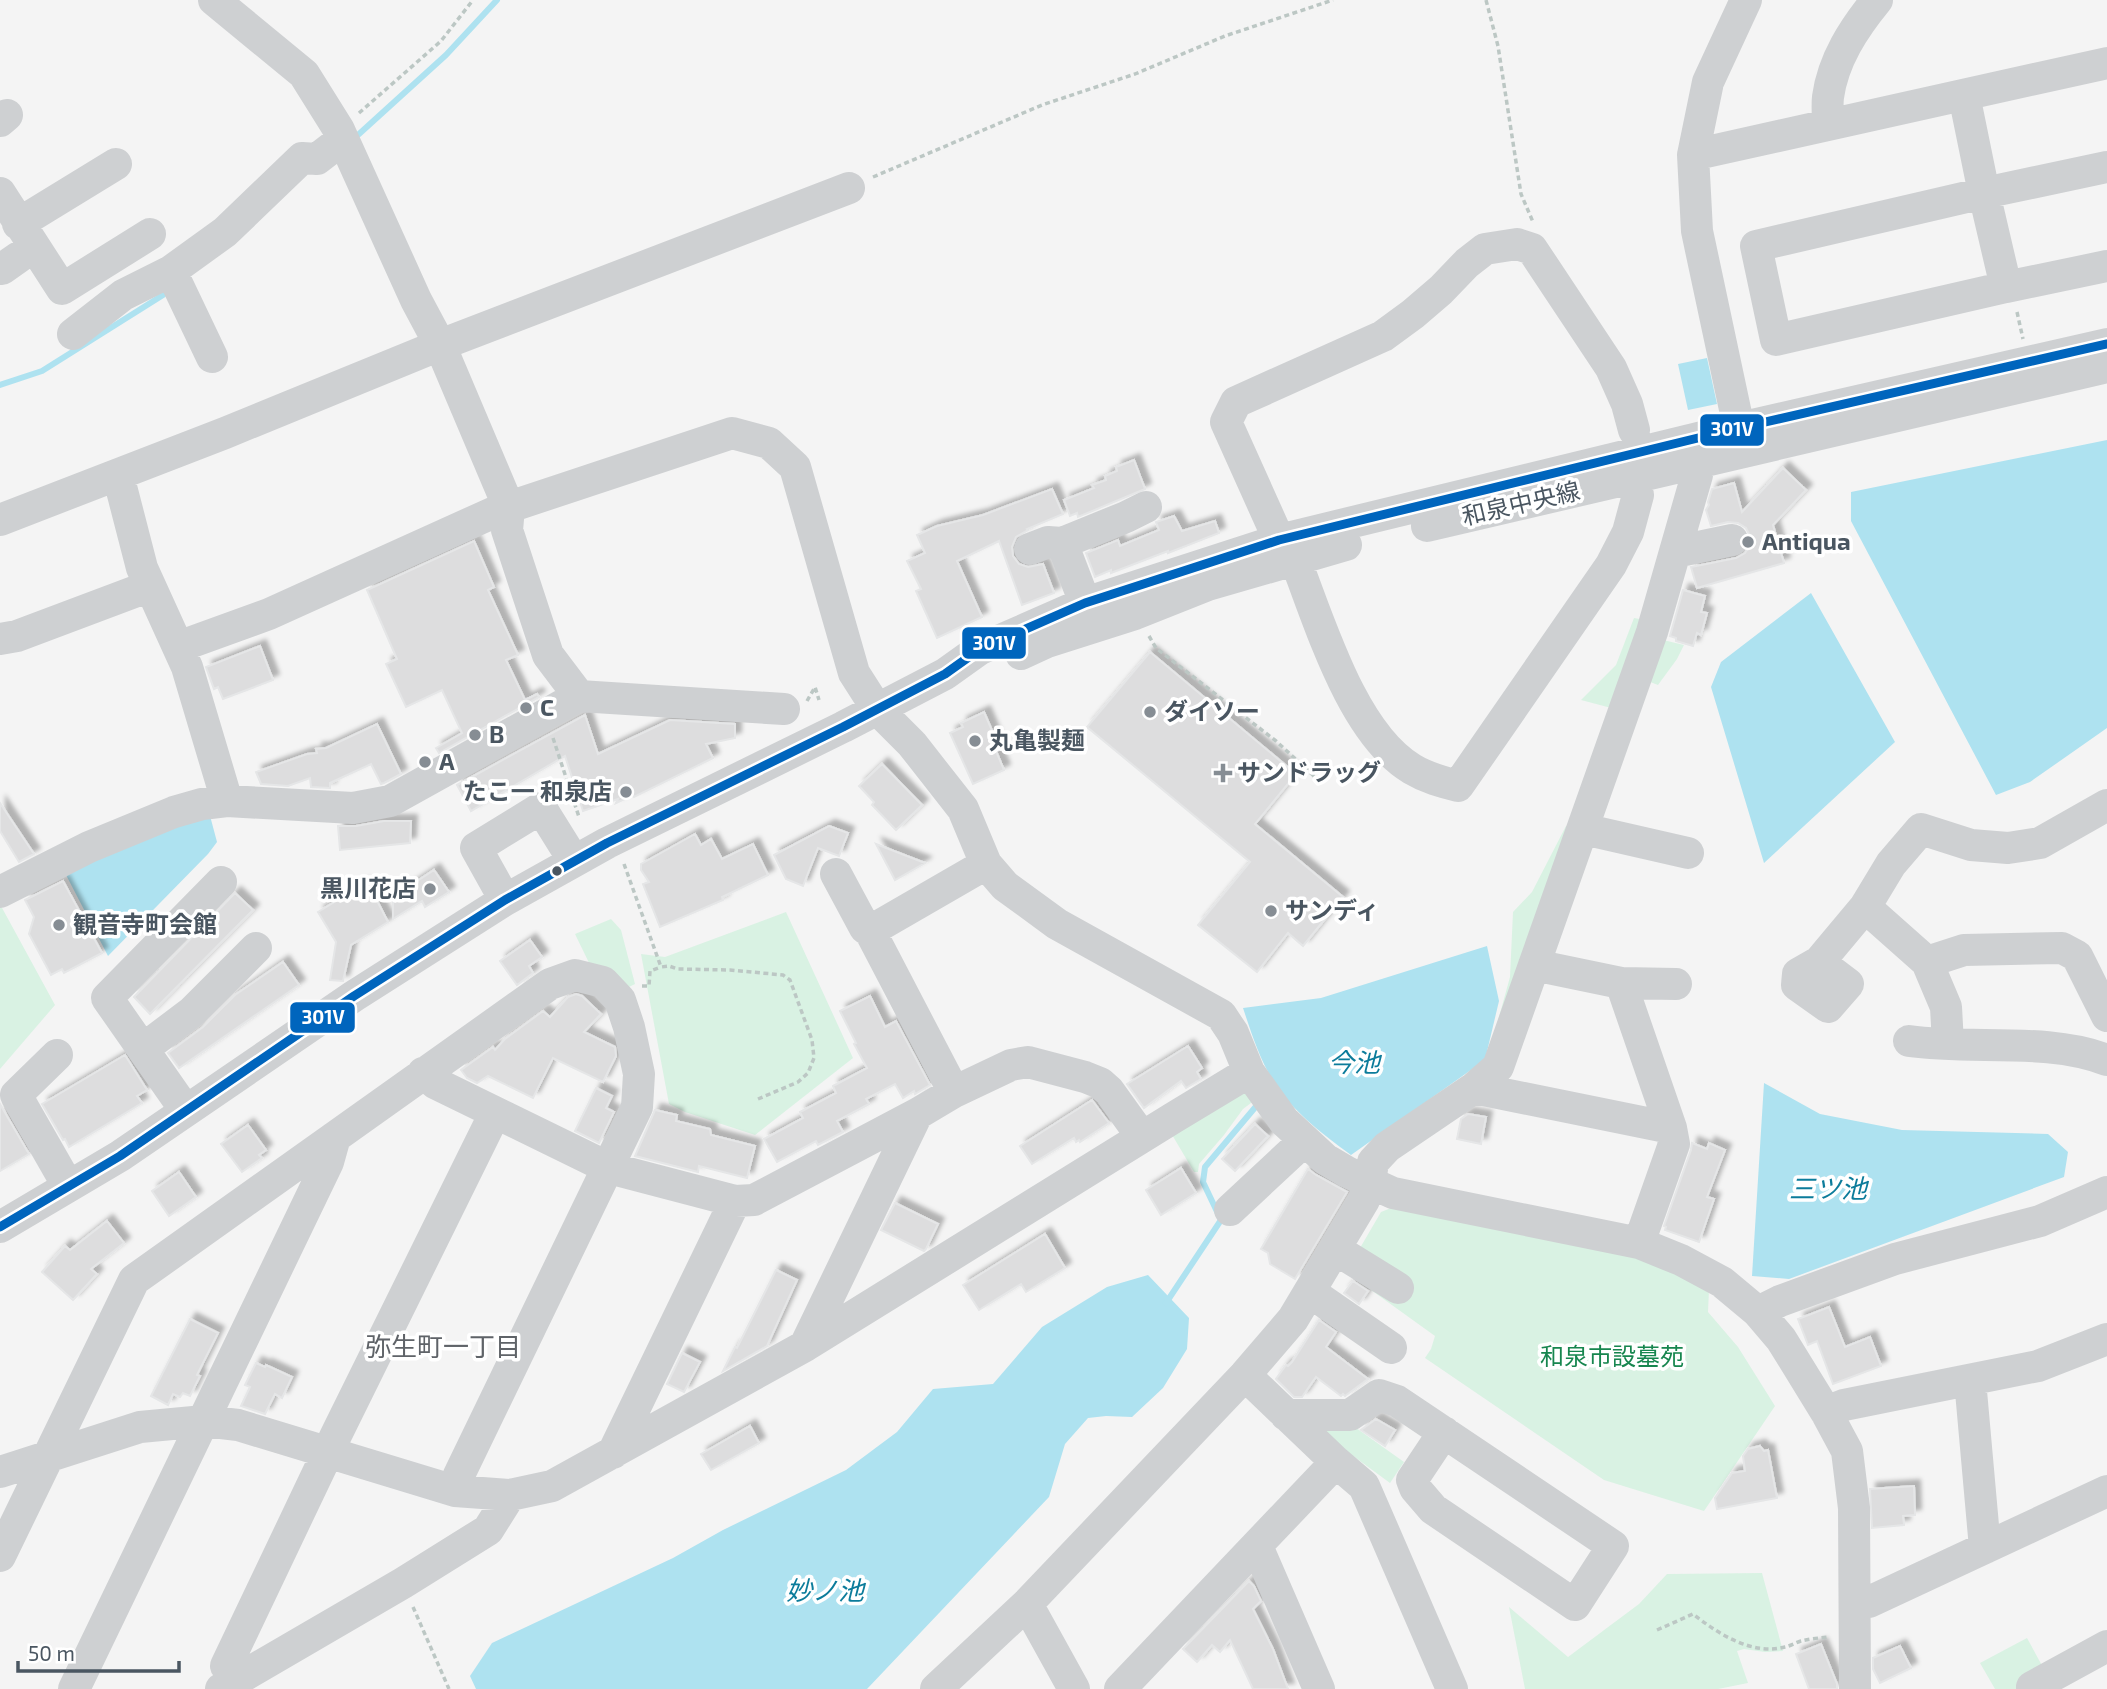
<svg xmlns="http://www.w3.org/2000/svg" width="2107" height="1689" font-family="'Exo 2','Noto Sans JP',sans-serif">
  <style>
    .green { fill: #d9f2e3 }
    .water { fill: #aee2f0 }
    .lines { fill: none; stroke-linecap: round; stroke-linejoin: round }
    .stream { stroke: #aee2f0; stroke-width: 6 }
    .building { fill: #ddddde; stroke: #e5e6e7; stroke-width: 2; filter: url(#shadow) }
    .path { stroke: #bcc7c4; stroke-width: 3.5; stroke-dasharray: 5 3.5; stroke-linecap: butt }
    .minor { stroke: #ced0d2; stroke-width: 32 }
    .bus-1-casing { stroke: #fff; stroke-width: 14 }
    .bus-1 { stroke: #0065bd; stroke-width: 9 }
    .poi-dot { fill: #868d94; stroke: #fff; stroke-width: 2.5 }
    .bus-dot { fill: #4a5661; stroke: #fff; stroke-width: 2.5 }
    .labels { text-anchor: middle; stroke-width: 7; stroke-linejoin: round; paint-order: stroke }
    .street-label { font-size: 24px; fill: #4a5661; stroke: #fff }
    .poi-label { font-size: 24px; font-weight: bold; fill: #4a5661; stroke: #fff; text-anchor: start }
    .park-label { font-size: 24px; fill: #17864f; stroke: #fff }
    .water-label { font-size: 26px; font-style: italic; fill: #0c7c9b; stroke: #fff }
    .neighbourhood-label { font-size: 26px; fill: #5f6368; stroke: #fff }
    .line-badge { stroke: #fff; stroke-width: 2.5 }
    .badge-label { font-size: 19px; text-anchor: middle; font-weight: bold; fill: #fff }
  </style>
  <defs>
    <filter id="shadow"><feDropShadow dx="6" dy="-6" stdDeviation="2" flood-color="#0004"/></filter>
  </defs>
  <rect width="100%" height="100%" fill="#f4f4f4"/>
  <!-- green -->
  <path class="green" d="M1634,618L1645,620L1615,709L1581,700L1616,665Z
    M1659,639L1684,645L1677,659L1658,685L1645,680Z
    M1566,826L1574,828L1488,1057L1510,977L1513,912L1532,892Z
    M1,906L55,1005L0,1069V907Z
    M786,912L853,1058L755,1135L685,1112L669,1104L641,954L665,957Z
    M611,919L621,930L635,984L623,990L592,969L575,934Z
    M1242,1092L1253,1096L1255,1100L1243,1109L1224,1135L1199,1164L1198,1172H1194L1171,1133Z
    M1396,1206L1643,1254L1709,1290L1708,1312L1738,1347L1775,1406L1704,1511L1604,1480L1425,1358L1431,1349L1435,1336L1346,1272L1381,1212Z
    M1320,1425H1352L1404,1462L1390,1483L1326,1436Z
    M1762,1573L1783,1651L1765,1652L1744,1649L1737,1651L1748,1683L1718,1689H1525L1509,1607L1568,1657L1639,1604L1667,1574Z
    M2027,1638L2045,1671L2023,1689H1995L1980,1663Z"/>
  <!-- water -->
  <path class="water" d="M1707,358L1717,404L1688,410L1678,364Z
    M2107,440V728L2030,782L1996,795L1851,521V492Z
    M1811,593L1895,742L1764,863L1711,687L1721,662Z
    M209,812L217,842L208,854L108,956L64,871Z
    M1487,946L1499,1001L1485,1060L1351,1155C1321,1133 1292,1111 1272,1079C1259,1057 1251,1032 1243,1008L1321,998Z
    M1764,1083L1820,1114L1902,1130L2048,1134L2068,1152L2064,1177L1789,1279L1752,1276Z
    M1148,1275L1189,1318L1187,1349L1163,1388L1132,1417L1106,1416L1088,1418L1065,1444L1049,1497L867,1689H476L470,1676L492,1643L673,1558L723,1530L846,1470L897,1432L933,1389L993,1384L1042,1327L1107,1287Z"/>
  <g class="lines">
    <!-- stream -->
    <path class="stream" d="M359,134L446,55L497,0
      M0,385L42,371L163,295
      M1166,1303L1221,1220L1203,1182L1205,1167L1258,1104"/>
  </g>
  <!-- building -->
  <path class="building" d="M1134,460L1145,489L1078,517L1077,513L1070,516L1064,500L1094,488L1092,485L1106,480L1105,476L1117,471L1116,467Z
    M1783,468L1806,490L1773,525L1784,563L1697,588L1691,567L1736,558L1745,553L1750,545V536L1746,528L1738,523L1728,522L1711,526L1706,510L1709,505L1708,502L1712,489L1734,483L1742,512Z
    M1052,489L1063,514L1027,529L1028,530L1016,537L1012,547L1013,556L1019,564L1028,567L1043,564L1054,593L1022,605L999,541L957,561L982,617L937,638L916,591L921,589L907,561L925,553L917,535L937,526L983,515Z
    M1174,516L1182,531L1215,521L1219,533L1168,553V551L1111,573V570L1095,577L1086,553L1118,540L1120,546L1159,530L1156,522Z
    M474,541L494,587L488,590L518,655L506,660L525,700L537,694L539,697L439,753L436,748L462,733L442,690L406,707L386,664L397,659L367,590Z
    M1683,590L1705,596L1701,612L1707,613L1701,635L1697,633L1693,646L1676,641V638L1670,636Z
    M260,646L273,680L223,699L218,687L214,689L206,667Z
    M1150,652L1296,774L1255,824L1343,897L1303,946L1288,933L1257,972L1198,925L1250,862L1087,727Z
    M984,712L1000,749L996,751L1004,770L973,784L950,733L963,727L961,723Z
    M585,715L598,754L670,720L735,724V738L706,744L713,758L634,797L633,795L616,803L618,799L583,811L565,756L471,811L457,785Z
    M377,724L401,774L384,783L381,784L371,764L330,783V788L311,787L310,778L288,786L261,784L256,772L307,754L317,753L316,749L326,748Z
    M882,764L922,805L896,830L872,805L874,802L859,786Z
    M0,803L34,854L19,862L0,831Z
    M384,821H411L410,843L340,850L338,826H356Z
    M829,826L848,833L839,856L818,848L803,886L786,879L774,855Z
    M695,834L701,845L711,839L722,859L753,844L768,875L722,897L723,900L660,927L643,884L649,882L641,870V864Z
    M876,844L925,863L895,880Z
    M434,870L449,892L425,907L422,901L393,919V897Z
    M63,881L102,953L64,973L62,969L51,975L29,934L34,917L25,900Z
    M364,884L367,889L370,887L388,922L351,945L343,981L330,980L336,942L318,912Z
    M235,893L253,910L150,1014L134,997Z
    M530,940L542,957L529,966L533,973L517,985L500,961Z
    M283,962L299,985L179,1068L168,1053L203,1027L235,995Z
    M576,994L582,996L601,1014L584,1032L615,1047L616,1056L603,1082L553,1058L533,1098L488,1076L477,1083L467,1078L461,1070L493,1047L495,1050L505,1039L543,1011L550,1017L568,997Z
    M870,996L885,1027L896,1021L930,1085L915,1094L914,1091L903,1098L895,1084L866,1099L869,1104L837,1121L843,1132L818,1145L816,1141L777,1162L764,1139L803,1118L800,1112L836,1093L833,1086L867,1068L854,1044L856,1043L840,1011Z
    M1188,1046L1202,1068L1197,1072L1201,1079L1186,1088L1181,1081L1144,1108L1127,1084Z
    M125,1055L147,1090L137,1096L142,1103L69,1147L65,1139L63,1140L42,1104Z
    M596,1088L612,1096L606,1108L614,1112L599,1143L575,1131Z
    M1092,1100L1109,1123L1080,1142L1079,1140L1076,1142L1074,1138L1032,1164L1020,1146Z
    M0,1104L29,1154L0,1171Z
    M655,1110L677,1115L676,1121L710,1129L711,1135L755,1146L747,1178L699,1166L698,1172L635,1156Z
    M1468,1114L1486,1117L1481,1144L1457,1139L1461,1119Z
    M1255,1124L1268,1136L1235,1171L1222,1159Z
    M248,1125L266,1150L259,1155L262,1158L242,1172L221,1144Z
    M1692,1143L1707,1149L1709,1143L1725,1150L1707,1197L1714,1199L1699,1242L1665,1230L1666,1227L1664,1226L1691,1150Z
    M1181,1168L1196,1193L1161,1215L1146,1190Z
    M1308,1169L1316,1175L1347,1192L1295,1279L1270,1264L1268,1253L1261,1249Z
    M179,1172L196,1197L169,1216L152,1191Z
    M895,1203L938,1224L926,1249L924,1251L881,1230Z
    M107,1221L124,1243L91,1269L97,1274L73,1300L42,1272L65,1246L70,1250Z
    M1045,1234L1065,1268L1026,1292L1021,1284L979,1310L963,1285Z
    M776,1270L797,1280L767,1346L723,1371L735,1347L737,1348Z
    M1353,1281L1368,1291L1359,1304L1344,1293Z
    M1829,1307L1845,1347L1870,1337L1881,1366L1833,1384L1817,1341L1808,1345L1798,1319Z
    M190,1319L218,1333L197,1375L200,1376L190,1396L183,1393L180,1397L173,1394L168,1405L151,1396Z
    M1319,1320L1336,1332L1326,1347L1368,1379L1345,1396L1343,1394L1341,1396L1316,1377L1302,1397H1294L1276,1379L1286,1365L1288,1366L1292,1362Z
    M682,1353L700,1362L684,1392L667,1384Z
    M256,1363L265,1367L266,1365L292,1377L282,1398L275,1394L265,1414L241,1406L250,1387L245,1385Z
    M1376,1419L1395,1430L1385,1446L1361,1430Z
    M750,1426L759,1443L711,1470L701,1454Z
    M1760,1446L1764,1451L1768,1450L1777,1498L1717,1509L1715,1498L1732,1473L1745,1471L1743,1456L1748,1449Z
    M1914,1486L1915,1515L1903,1516L1904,1525L1872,1528L1870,1489Z
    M1249,1581L1254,1586L1261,1601L1253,1609L1273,1649L1288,1689H1253L1230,1640L1220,1652L1212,1645L1197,1662L1183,1649Z
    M1821,1644L1837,1684V1689H1809L1796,1654Z
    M1900,1646L1911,1668L1880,1683L1873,1669V1658Z"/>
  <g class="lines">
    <!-- path -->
    <path class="path" d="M1486,0L1498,46L1521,194L1533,222
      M359,113L441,41L473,0
      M873,177L1042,105L1135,74L1225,36L1333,0
      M2017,312L2023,339
      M1149,636L1156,648L1276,741L1316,778
      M807,701L815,687L819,700
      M553,738L579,817
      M624,864L661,967L669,966L678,969L730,970L783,975L790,980L812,1040L814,1058L808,1073L798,1082L758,1099
      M642,986H649L650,971L661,967
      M413,1607L449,1689
      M1657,1630L1693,1614C1717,1633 1752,1656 1785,1647C1790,1646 1795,1643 1801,1641C1809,1639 1819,1638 1828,1637"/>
    <!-- minor -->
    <path class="minor" d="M214,0L304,74L339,130L416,300L440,345L509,508L507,530L548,655L579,696L784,709
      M1964,95L1984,193L2006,287L2107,266
      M0,121L7,115
      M1828,124C1828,115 1827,105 1828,97C1833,60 1854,28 1877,0
      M1693,155L2107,63
      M0,193L62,289L150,234
      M18,224L116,164
      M2,269L19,257
      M171,271L212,357
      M2006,287L1776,340L1756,246L1984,193L2107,167
      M73,334L123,295L171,271L225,232L302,158L317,159L343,139
      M1739,428L1697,231L1693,155L1708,82L1746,0
      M118,475L142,568L187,667L227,801
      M0,520L225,433L440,345L849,188
      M1427,526L2107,367
      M1279,540L1226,422L1236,402L1383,336L1413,314L1441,290L1467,263L1485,249L1517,244L1532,249L1611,368L1627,404L1634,430
      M1030,549L1048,542L1062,543
      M1675,552L1732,540
      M1295,559C1320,623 1352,733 1412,769C1427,778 1442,782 1458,786L1611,565L1628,532L1638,495
      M1085,603L1062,543L1126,517L1146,507
      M0,639L17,636L150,586
      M178,647L269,614L497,511L732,433L769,443L795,467L854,673L877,709L912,744L963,809L986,864L1005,886L1057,924L1221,1015L1233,1033L1249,1072L1284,1121L1325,1159L1347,1172L1393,1193L1639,1243L1681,1260L1722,1282L1758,1312L1781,1339L1826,1412L1847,1451L1854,1508L1855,1689
      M1021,654L1047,642L1135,614L1208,585L1346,545
      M1583,829L1688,853
      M836,874L865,928L870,931
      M0,892L89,847L174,812L202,804L227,801L353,808L390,801L579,696
      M505,900L476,848L541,808L574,861
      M1865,907L1927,962L1946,1007L1948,1044
      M1819,962L1848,984L1828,1007L1797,985L1798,974L1819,962L1865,907L1891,864L1921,829L1971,845L2008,848L2040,843L2107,805
      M1927,962L1964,950L2062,948L2077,956L2107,1016
      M1534,965L1621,983L1676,984
      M1621,983L1671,1128L1674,1144L1639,1243
      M1909,1041C1972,1050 2048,1037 2107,1060
      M143,1049L192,1012L256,948
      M57,1055L16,1095L68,1186
      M423,1073L435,1083L609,1168L735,1201L754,1200L917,1114L954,1092L1011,1065L1028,1062L1085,1077L1100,1083L1109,1091L1142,1137
      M1474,1088L1671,1128
      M954,1092L870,931L986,864
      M186,1111L107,998L221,882
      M1230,1210L1304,1141
      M0,1227L120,1156L354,996L505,900L607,843L843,727L945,674L980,649L1085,603L1279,540L1739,428L2107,344
      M1335,1249L1398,1288
      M1310,1292L1391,1348
      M1758,1312L1780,1301L1895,1259L2040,1221L2107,1192
      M805,1346L917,1114
      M1245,1375L1336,1462L1364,1486L1452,1689
      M1970,1380L1985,1548
      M1826,1412L1844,1405L2038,1366L2107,1339
      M1286,1415H1350L1379,1395L1397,1401L1613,1546L1575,1605L1433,1509L1415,1488L1412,1480L1444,1432
      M613,1453L735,1201
      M0,1472L140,1427L204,1421L238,1425L455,1491L510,1495L552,1486L805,1346L1173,1118L1249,1072
      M1257,1546L1319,1689
      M0,1556L134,1280L550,984L575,975L603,982L620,1000L629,1027L639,1074L637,1107L459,1475L455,1491
      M1027,1604L1074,1689
      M1856,1604L1869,1602L2107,1491
      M238,1679L226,1666L336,1435L495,1113
      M74,1689L328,1162L335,1137
      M221,1689L403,1583L488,1530L510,1495
      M936,1689L1027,1604L1245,1375L1293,1319L1364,1200L1370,1183L1373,1162L1387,1147L1474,1088L1498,1067L1652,632L1697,475V462
      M1120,1689L1336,1462
      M2033,1689L2032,1687L2107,1646"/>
    <defs>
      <path id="bus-1" d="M0,1227L120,1156L354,996L505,900L607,843L843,727L945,674L980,649L1085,603L1279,540L1739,428L2107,344"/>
    </defs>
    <!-- bus-1 casing -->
    <use href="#bus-1" class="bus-1-casing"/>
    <!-- bus-1 -->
    <use href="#bus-1" class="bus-1"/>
  </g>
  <!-- markers -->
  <g class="poi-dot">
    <circle cx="1748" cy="542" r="7"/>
    <circle cx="526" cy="708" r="7"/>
    <circle cx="1150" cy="712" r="7"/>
    <circle cx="475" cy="735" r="7"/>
    <circle cx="975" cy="741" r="7"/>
    <circle cx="425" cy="762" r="7"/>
    <path d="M1219.5 762.5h7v7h7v7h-7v7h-7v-7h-7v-7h7z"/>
    <circle cx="626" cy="792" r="7"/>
    <circle cx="430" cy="889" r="7"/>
    <circle cx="1271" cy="911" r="7"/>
    <circle cx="59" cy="925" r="7"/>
  </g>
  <circle class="bus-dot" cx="557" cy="871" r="6"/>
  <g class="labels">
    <!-- street labels -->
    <g class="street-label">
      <text transform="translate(1521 504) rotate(-13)" y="8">和泉中央線</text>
    </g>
    <!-- poi labels -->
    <g class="poi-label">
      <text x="1762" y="550">Antiqua</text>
      <text x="540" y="716">C</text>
      <text x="1164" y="720">ダイソー</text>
      <text x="489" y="743">B</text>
      <text x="989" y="749">丸亀製麺</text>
      <text x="439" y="770">A</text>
      <text x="1237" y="781">サンドラッグ</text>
      <text x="612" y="800" text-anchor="end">たこ一 和泉店</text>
      <text x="416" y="897" text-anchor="end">黒川花店</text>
      <text x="1285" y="919">サンディ</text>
      <text x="73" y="933">観音寺町会館</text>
    </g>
    <!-- park labels -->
    <g class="park-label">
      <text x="1612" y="1365">和泉市設墓苑</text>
    </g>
    <!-- water labels -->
    <g class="water-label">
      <text x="1354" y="1072">今池</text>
      <text x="1828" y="1198">三ツ池</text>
      <text x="825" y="1600">妙ノ池</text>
    </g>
    <!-- neighbourhood labels -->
    <g class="neighbourhood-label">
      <text x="443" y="1356">弥生町一丁目</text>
    </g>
  </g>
  <g class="line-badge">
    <rect x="1699" y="413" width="66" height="34" rx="7" fill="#0065bd"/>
    <rect x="961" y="626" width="66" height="34" rx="7" fill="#0065bd"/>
    <rect x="289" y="1001" width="67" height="33" rx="7" fill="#0065bd"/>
  </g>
  <g class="badge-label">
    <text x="1732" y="436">301V</text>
    <text x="994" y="650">301V</text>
    <text x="323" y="1024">301V</text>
  </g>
  <!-- scale -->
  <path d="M18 1661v10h161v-10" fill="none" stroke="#4a5661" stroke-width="3.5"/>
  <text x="28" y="1661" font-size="21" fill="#4a5661" stroke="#ffffff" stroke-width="5" paint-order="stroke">50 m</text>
</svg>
